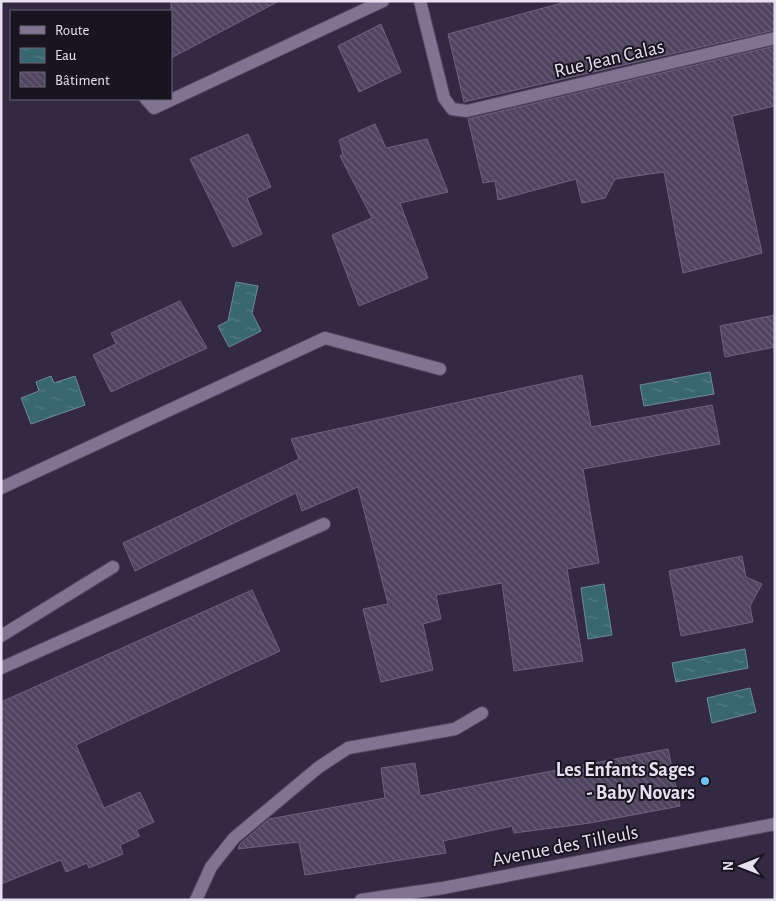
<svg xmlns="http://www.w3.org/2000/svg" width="776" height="901" font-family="'Alegreya Sans',sans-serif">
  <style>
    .water { fill: url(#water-ripples); stroke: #6d8b97 }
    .building { fill: url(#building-back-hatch); stroke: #6e6380 }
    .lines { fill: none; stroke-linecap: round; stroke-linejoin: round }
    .minor-casing { stroke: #51475d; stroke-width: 14 }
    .minor { stroke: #807492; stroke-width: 12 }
    .poi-dot { fill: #70c1f4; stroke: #191520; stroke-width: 2 }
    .labels { text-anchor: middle; stroke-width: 4; stroke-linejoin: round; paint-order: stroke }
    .street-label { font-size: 20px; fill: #e7e0f1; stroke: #191520 }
    .poi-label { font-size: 20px; font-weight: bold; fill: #e7e0f1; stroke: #191520; text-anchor: end }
  </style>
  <defs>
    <pattern id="water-ripples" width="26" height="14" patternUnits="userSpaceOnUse" patternTransform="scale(1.25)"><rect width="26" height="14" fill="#396771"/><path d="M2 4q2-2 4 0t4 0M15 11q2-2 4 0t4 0" fill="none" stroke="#567c86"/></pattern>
    <pattern id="building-back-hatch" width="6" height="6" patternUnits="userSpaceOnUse" patternTransform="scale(1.25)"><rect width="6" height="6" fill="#4f445f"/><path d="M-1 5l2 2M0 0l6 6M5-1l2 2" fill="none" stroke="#685f76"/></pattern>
  </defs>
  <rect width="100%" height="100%" fill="#342943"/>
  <!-- water -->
  <path class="water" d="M236,282L258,286L252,313L261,331L229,347L218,326L228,321Z
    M710,372L714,394L644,406L640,385Z
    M51,376L54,383L75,376L85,405L31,424L21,398L39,391L36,382Z
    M604,584L612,635L588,639L581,588Z
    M745,649L748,668L676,682L672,663Z
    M750,688L756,712L712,723L707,698Z"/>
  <!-- building -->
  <path class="building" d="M171,1H279L171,58Z
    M569,1H775V30L464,102L448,34Z
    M381,24L401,72L359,92L338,46Z
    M775,46V106L732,116L762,253L683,273L664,172L615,179L605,198L582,203L576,179L498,200L495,181L483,183L468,119Z
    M375,124L386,148L427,139L448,192L400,203L428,278L359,306L332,235L372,218L340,156L343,154L339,140Z
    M248,134L271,187L247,198L262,234L233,247L190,159Z
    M180,301L207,348L111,392L93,355L116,344L111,333Z
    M775,315V347L725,357L720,326Z
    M582,375L591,427L712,405L720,444L583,469L599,563L567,569L583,661L514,671L502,583L436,595L441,619L423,624L433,670L381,682L363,609L388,604L358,487L302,511L296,493L135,571L123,543L299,459L291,439Z
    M742,556L746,577L762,584L750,606L753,622L681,636L669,571Z
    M252,590L280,651L76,745L104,808L140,792L154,822L136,830L140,836L120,845L123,854L89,868L87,863L66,872L61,860L1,884V702Z
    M668,749L680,806L590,823L514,833L512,826L443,841L446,853L305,875L299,842L238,849L240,844L269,819L385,798L381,768L415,763L420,796Z"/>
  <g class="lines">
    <defs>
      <path id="minor" d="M420,1L444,98L452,109L467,111L775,38
        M146,99L154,108L383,1
        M1,488L325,338L440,369
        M1,636L113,567
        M1,668L324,524
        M196,900L211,867L234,838L319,767L348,748L455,729L482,713
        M361,900L443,888L775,824"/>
    </defs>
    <!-- minor casing -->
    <use href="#minor" class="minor-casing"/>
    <!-- minor -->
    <use href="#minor" class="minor"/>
  </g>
  <!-- markers -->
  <circle class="poi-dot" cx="705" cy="781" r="5"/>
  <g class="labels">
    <!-- street labels -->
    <g class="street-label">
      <text transform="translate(609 58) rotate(-13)" y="7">Rue Jean Calas</text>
      <text transform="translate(565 845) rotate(-11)" y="7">Avenue des Tilleuls</text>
    </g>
    <!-- poi labels -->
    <g class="poi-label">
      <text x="695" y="776">Les Enfants Sages<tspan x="695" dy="23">- Baby Novars</tspan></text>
    </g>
  </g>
  <!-- border -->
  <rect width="776" height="901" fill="none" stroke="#e7e0f1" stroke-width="5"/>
  <!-- legend -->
  <rect x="10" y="10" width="162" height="90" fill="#191520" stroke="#6b6674"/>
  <rect x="20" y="26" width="25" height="8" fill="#807492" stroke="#6b6674"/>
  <text x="55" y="35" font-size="15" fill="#e7e0f1">Route</text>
  <rect x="20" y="48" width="25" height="15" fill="url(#water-ripples)" stroke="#6b6674"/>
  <text x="55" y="60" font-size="15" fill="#e7e0f1">Eau</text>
  <rect x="20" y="72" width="25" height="15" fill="url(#building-back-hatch)" stroke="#6b6674"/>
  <text x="55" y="85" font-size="15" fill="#e7e0f1">Bâtiment</text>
  <!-- north arrow -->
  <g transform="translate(741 866) rotate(270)" stroke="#191520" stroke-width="4" paint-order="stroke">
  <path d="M0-4L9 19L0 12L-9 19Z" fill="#e7e0f1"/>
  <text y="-8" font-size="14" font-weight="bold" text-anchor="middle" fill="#e7e0f1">N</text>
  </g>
</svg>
